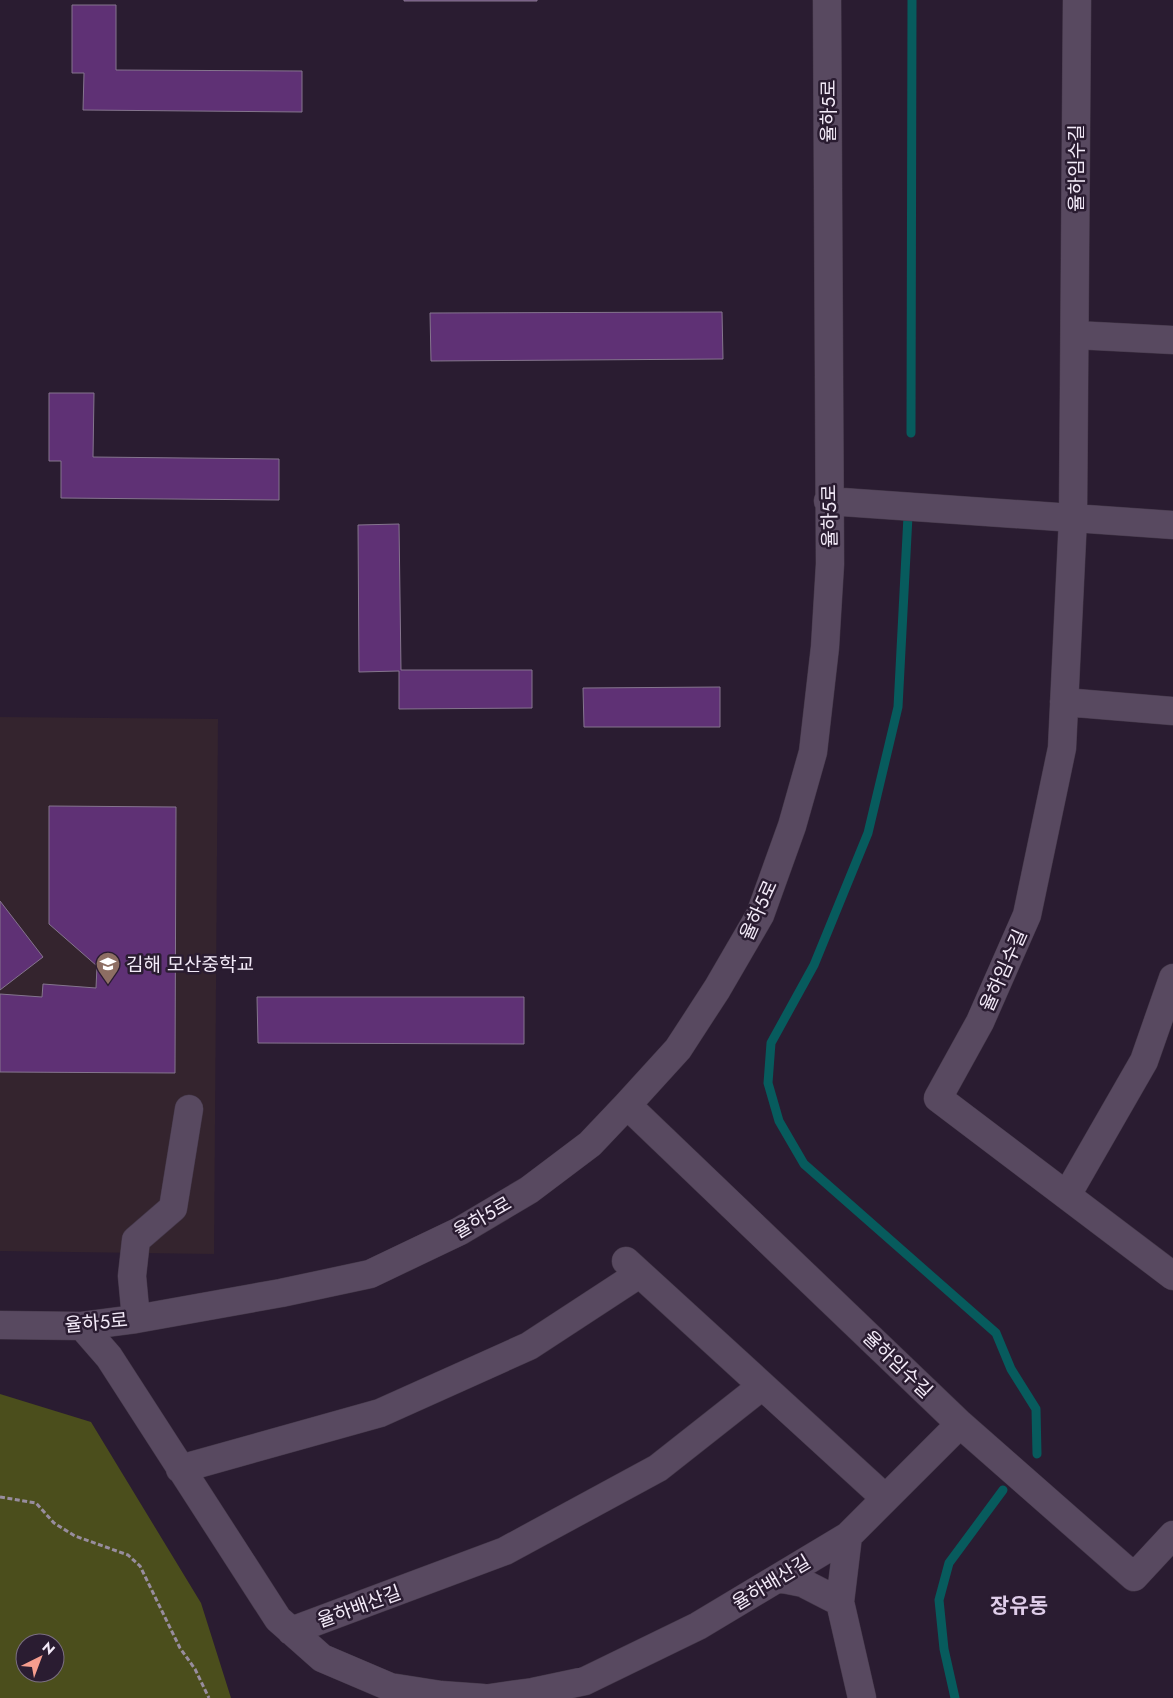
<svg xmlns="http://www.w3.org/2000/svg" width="1173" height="1698" font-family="Jost,'Noto Sans KR',sans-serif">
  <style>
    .education { fill: #34242e }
    .forest { fill: #4b4e1c; fill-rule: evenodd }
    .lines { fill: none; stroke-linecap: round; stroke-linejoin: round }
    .stream { stroke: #075b5d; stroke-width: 9 }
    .building { fill: #5f3175; stroke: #85758e }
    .minor-casing { stroke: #443849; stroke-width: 29 }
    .path { stroke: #988d9e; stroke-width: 3; stroke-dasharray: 5 2.5; stroke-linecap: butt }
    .minor { stroke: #584960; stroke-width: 28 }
    .labels { text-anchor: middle; stroke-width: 5; stroke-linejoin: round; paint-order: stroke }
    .street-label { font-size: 19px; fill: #f3eaf8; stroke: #2a1c31 }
    .poi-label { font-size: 19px; fill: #f3eaf8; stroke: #2a1c31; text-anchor: start }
    .quarter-label { font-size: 21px; font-weight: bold; fill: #dfcde9; stroke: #2a1c31 }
  </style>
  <rect width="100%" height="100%" fill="#2a1c31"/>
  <!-- education -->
  <path class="education" d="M0,717L218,719L214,1254L0,1251Z"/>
  <!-- forest -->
  <path class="forest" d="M0,1394L91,1422L201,1603L231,1698H0ZM25,1643H55V1673H25Z"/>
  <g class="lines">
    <!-- stream -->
    <path class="stream" d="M911,433L912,0
      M908,516L898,707L868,833L814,965L771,1043L768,1083L779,1121L804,1164L996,1333L1011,1369L1036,1409L1037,1454
      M955,1698L944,1649L939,1600L949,1563L1003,1490"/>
  </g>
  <!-- building -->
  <path class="building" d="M404,0H537V1H404Z
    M72,5H116V70L302,71V112L83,110L84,73H72Z
    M722,312L723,359L431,361L430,313Z
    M49,393H94L93,457L279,459V500L61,498V461H49Z
    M399,524L401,670H532V708L399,709V671L359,672L358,525Z
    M720,687V727H584L583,688Z
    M49,806L176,807L175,1073L0,1072V994L42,997L43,984L96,988L97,966L49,924Z
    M0,901L43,957L0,990Z
    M257,997H524V1044L258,1043Z"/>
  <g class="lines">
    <defs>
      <path id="minor" d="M1077,0L1073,518L1062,748L1027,915L980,1022L938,1098L1173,1276
        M1075,335L1173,340
        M828,501L1173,525
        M1064,702L1173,711
        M627,1105L960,1424L1134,1577L1173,1535
        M1067,1195L1144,1061L1173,978
        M626,1261L885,1498
        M136,1319L132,1276L136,1240L173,1208L189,1109
        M0,1325L82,1326L136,1319L281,1293L370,1274L460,1231L529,1190L590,1144L627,1105L678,1049L717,989L760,915L792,826L813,752L825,647L830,564L827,0
        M82,1326L109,1357L278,1619L322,1658L390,1687L441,1695L483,1698
        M180,1469L380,1413L529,1346L639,1274
        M848,1536L840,1602L862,1698
        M778,1578L803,1583L840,1602
        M291,1631L505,1551L658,1468L762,1386
        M490,1698L533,1692L585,1681L698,1626L848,1536L960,1424"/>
    </defs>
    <!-- minor casing -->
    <use href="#minor" class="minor-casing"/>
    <!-- path -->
    <path class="path" d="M0,1497L36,1503L54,1523L75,1536L128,1555L140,1566L180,1648L195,1669L209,1698"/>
    <!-- minor -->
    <use href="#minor" class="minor"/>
  </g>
  <!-- icons -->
  <defs>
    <symbol id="school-pin" viewBox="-11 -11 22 30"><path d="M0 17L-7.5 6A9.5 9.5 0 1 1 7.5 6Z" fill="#8d6e63" stroke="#2a1c31"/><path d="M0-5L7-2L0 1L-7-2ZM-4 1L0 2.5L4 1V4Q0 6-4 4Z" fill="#fff"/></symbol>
  </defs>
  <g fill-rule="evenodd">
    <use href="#school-pin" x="94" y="950" width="28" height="38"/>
  </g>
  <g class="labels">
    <!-- street labels -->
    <g class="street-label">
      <text transform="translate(828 111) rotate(-90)" y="7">율하5로</text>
      <text transform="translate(1076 168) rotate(-90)" y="7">율하임수길</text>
      <text transform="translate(829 516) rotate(-91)" y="7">율하5로</text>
      <text transform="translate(758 910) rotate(-66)" y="7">율하5로</text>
      <text transform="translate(1003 970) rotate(-66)" y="7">율하임수길</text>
      <text transform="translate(482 1217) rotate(-30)" y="7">율하5로</text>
      <text transform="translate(96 1322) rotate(-5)" y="7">율하5로</text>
      <text transform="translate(898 1364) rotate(44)" y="7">율하임수길</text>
      <text transform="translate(771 1582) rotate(-31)" y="7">율하배산길</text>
      <text transform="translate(359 1606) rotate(-20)" y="7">율하배산길</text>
    </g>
    <!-- poi labels -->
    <g class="poi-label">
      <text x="126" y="971">김해 모산중학교</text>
    </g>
    <!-- quarter labels -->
    <g class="quarter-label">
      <text x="1019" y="1613">장유동</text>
    </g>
  </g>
  <!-- north arrow -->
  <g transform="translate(40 1658) rotate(42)"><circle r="24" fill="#2a1c31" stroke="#7a6e81"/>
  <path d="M0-4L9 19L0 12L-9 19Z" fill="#f59d8e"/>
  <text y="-8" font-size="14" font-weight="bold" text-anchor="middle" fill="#f3eaf8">N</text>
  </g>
</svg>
